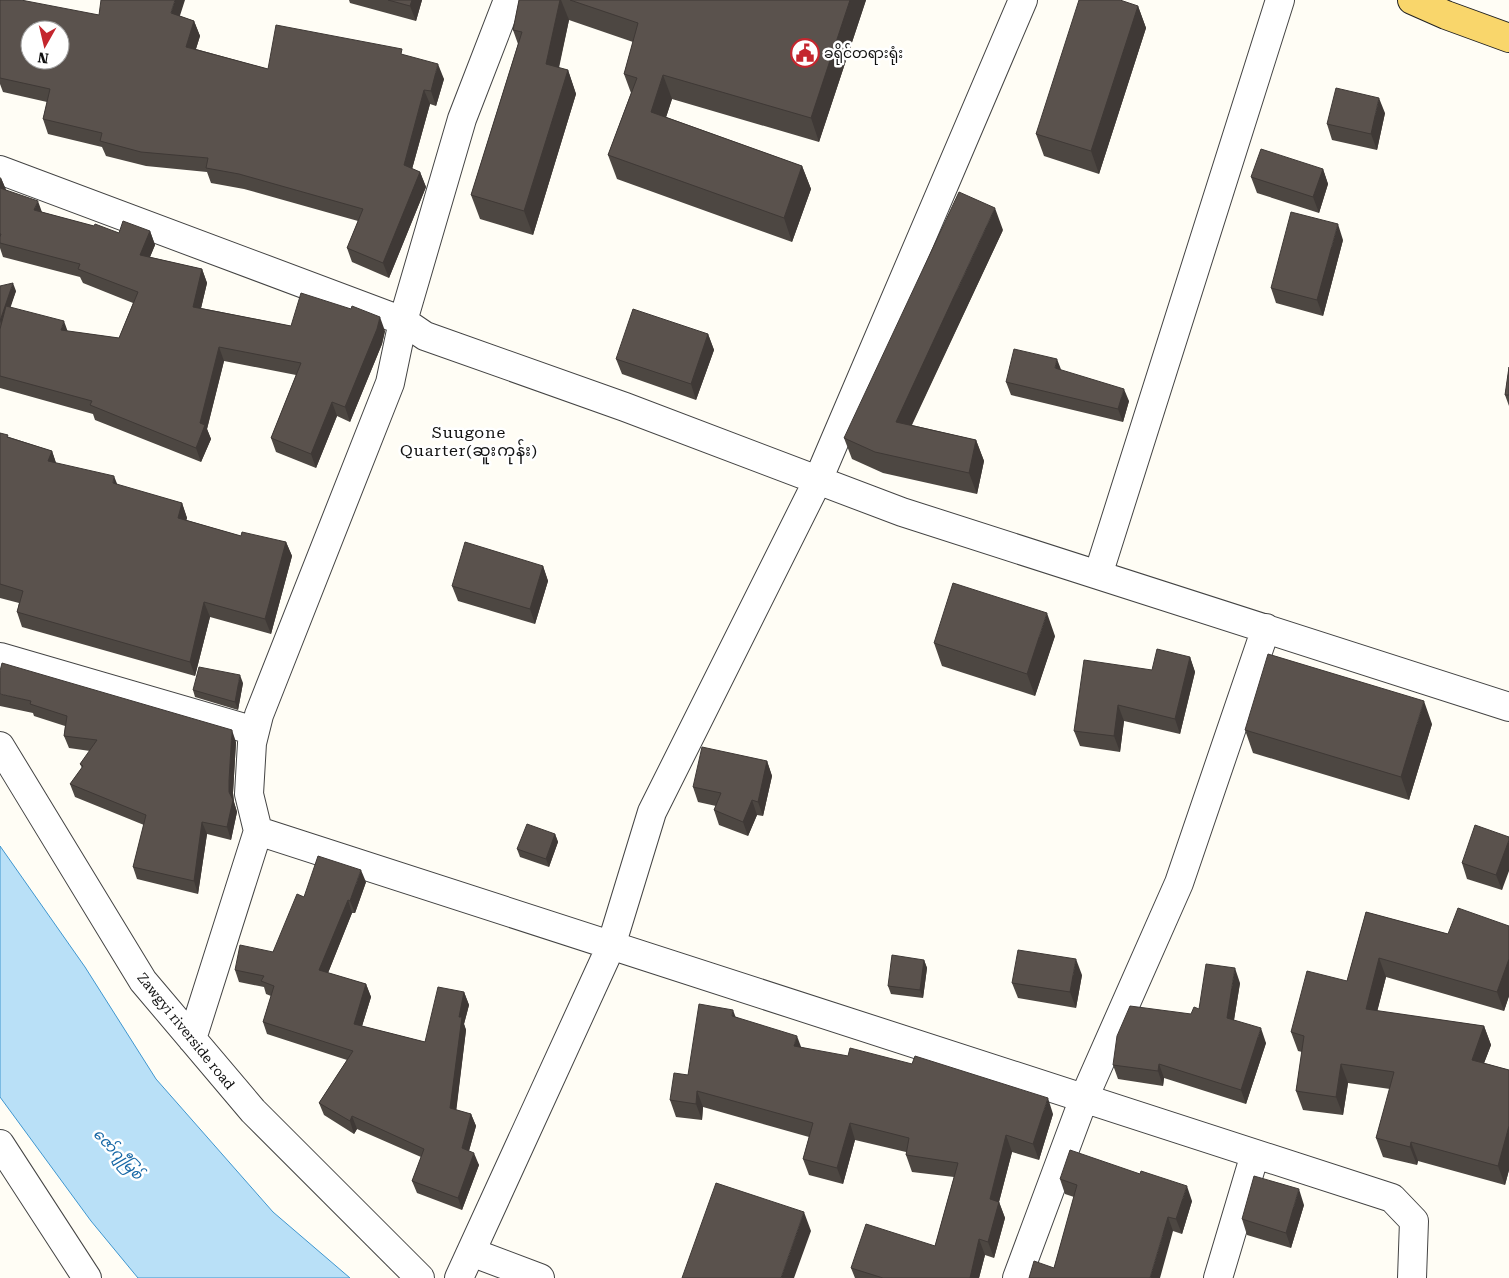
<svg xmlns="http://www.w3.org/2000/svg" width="1509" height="1278" font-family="'Roboto Serif','Noto Sans Myanmar',serif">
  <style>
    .water { fill: #b9e0f7; stroke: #3f96cf }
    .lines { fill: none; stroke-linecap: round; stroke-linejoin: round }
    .minor-casing { stroke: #444; stroke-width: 30 }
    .major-casing { stroke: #222; stroke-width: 30 }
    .minor { stroke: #fff; stroke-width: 28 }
    .major { stroke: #f9d66b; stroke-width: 28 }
    .wall { fill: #4d4742 }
    .shaded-wall { fill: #3f3936 }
    .building { fill: #5a524d; stroke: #3f3936; fill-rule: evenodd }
    .labels { text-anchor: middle; stroke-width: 5; stroke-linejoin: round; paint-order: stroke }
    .poi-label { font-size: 14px; fill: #111; stroke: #fff; text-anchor: start }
    .street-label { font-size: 14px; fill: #111; stroke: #fff }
    .water-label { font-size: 15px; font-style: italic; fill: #1768a6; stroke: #fff }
    .quarter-label { font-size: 16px; letter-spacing: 1px; fill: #111; stroke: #fff }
  </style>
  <rect width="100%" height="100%" fill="#fffdf5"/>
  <!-- water -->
  <path class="water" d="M0,846L85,967L156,1079L273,1212L350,1278H138L91,1221L0,1097Z"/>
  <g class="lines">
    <defs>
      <path id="minor" d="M508,0L462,119L403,321L425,336L625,407L902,512L1509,707
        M0,170L403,321L390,383L259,715L252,743L249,794L258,831
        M1098,575L1280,0
        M0,657L255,731
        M0,746L143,981L253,1111L420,1278
        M192,1039L258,831L1392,1198L1414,1221L1412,1278
        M0,1144L87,1278
        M471,1252L540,1278
        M459,1278L611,946L652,812L818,480L1023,0
        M1017,1278L1084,1098L1179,883L1266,628
        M1218,1278L1255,1154"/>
      <path id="major" d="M1412,0L1446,15L1509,38"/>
    </defs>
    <!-- minor casing -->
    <use href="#minor" class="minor-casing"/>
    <!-- major casing -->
    <use href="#major" class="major-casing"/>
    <!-- minor -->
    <use href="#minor" class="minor"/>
    <!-- major -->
    <use href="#major" class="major"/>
  </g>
  <!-- wall -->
  <path class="wall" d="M0,0L99,15L180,16L194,21L200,36L196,49L268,69L405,55L444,79L436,106L430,104L412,169L420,172L426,187L389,278L352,262L347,248L358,221L244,189L211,183L207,172L146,166L106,156L102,147L48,134L43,119L47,102L3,92L0,84Z
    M349,0H422L416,21L350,3Z
    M519,0H866L819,142L672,99L666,117L802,166L811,189L792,242L617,179L608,155L631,93L624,74L633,42L569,20L559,68L568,70L576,94L533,235L480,219L471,195L518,44L513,30Z
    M1138,6L1146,28L1099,174L1044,156L1036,134Z
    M1385,113L1377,150L1332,140L1327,124Z
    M1323,169L1328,184L1319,213L1257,193L1251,177Z
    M0,177L1,178L6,190L42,212L119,233L150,231L155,245L150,257L202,269L207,283L201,308L291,326L385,331L382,344L350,422L337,416L316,468L276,452L271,438L296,375L224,361L207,429L211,439L201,462L95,420L93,414L0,388V286L16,291L10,307L67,331L119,338L133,303L83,283L80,277L3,257L0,248Z
    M1003,230L912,425L976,440L984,461L977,494L883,473L852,459L844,438Z
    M1343,240L1323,316L1276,303L1271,288Z
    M708,334L714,350L696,400L622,374L616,359Z
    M1509,367V406L1505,395Z
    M1061,370L1129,401L1123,422L1011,395L1006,382Z
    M0,433L9,437L52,451L56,463L117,485L182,503L187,518L186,520L241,536L286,542L292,556L271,634L210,617L195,676L22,627L17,612L19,603L0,598Z
    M543,566L548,581L535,624L458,601L452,586Z
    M1055,636L1035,696L942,666L934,643Z
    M1190,657L1195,672L1180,734L1124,721L1120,752L1080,746L1074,731L1152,670Z
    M243,683L238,710L195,697L193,690Z
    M0,694L236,742L233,793L234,802L237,812L231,840L207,834L198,894L137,879L133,867L144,825L75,797L70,784L82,768L80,764L90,751L69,748L64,736L65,726L34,716L33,713L0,706Z
    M1432,724L1409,800L1253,753L1245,730Z
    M767,761L772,776L763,816L757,815L748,836L719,825L714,810L716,806L698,802L693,787Z
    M555,834L558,842L549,867L520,857L517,849Z
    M1509,837L1502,890L1467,879L1462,863Z
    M366,882L355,913H352L328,973L366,984L371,997L362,1026L425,1042L464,992L469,1005L464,1024L466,1030L456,1110L471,1114L476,1126L469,1151L479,1165L462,1210L417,1193L412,1181L421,1157L357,1129L354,1134L324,1115L319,1103L347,1060L267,1034L263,1022L271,996L266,994L264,987L239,982L235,970L273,952L304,897Z
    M1366,912L1448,934L1509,926V996L1504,1011L1386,977L1377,1011L1484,1026L1491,1045L1484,1063L1509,1070V1170L1505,1185L1418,1161L1417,1165L1383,1157L1376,1138L1390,1089L1348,1083L1343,1115L1303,1110L1296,1091L1302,1052L1298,1051L1291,1032L1347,981Z
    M924,960L927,968L923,998L891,994L888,986Z
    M1082,975L1076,1008L1018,998L1012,983Z
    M1240,983L1234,1020L1266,1043L1246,1104L1164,1078L1163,1086L1118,1079L1113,1065Z
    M736,1017L801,1047L1053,1114L1039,1160L1012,1152L999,1202L1005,1218L994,1258L985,1255L979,1278H855L851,1268L935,1246L954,1177L912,1172L906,1155V1152L855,1140L843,1184L809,1175L803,1159L809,1137L703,1107L702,1120L676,1117L670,1100L688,1075Z
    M1060,1179L1192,1201L1182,1234L1173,1231L1054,1268L1074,1197L1065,1194Z
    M1304,1205L1291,1248L1247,1235L1242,1219Z"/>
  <!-- shaded-wall -->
  <path class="shaded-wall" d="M175,0H185L176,28L171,13Z
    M412,0H422L416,21L410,6Z
    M560,0H561L569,20L554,88L546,64Z
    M850,0H866L819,142L811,118Z
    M1138,6L1146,28L1099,174L1091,151Z
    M194,21L200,36L192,61L186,47Z
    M438,64L444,79L436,106L431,91Z
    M568,70L576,94L533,235L524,211Z
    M663,75L672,99L660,136L651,112Z
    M424,90L430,104L409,180L404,165Z
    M1379,98L1385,113L1377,150L1371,134Z
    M802,166L811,189L792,242L784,218Z
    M1323,169L1328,184L1319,213L1313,197Z
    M420,172L426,187L389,278L383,263Z
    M1,178L7,192L0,191V183Z
    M38,201L43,215L34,210Z
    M995,208L1003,230L903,443L896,422Z
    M1338,224L1343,240L1323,316L1317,300Z
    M150,231L155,245L145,269L140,255Z
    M202,269L207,283L198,321L193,307Z
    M13,283L16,291L3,330L0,321Z
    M380,317L385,331L382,344L350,422L345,407Z
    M64,321L69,335L61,330Z
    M708,334L714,350L696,400L691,384Z
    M219,347L224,361L207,429L211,439L201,462L196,448L200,423Z
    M1057,359L1062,372L1055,368Z
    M1124,389L1129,401L1123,422L1118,409Z
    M332,402L337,416L316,468L311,454Z
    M976,440L984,461L977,494L969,473Z
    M52,451L57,466L48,461Z
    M114,476L120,491L113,483Z
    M182,503L187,518L183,533L178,518Z
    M286,542L292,556L271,634L265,619Z
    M543,566L548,581L535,624L530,609Z
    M204,602L210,617L195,676L190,662Z
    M1047,613L1055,636L1035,696L1027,674Z
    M1190,657L1195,672L1180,734L1175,719Z
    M240,675L243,683L238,710L235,702Z
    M1424,701L1432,724L1409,800L1401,777Z
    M1118,705L1124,721L1120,752L1114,736Z
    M232,730L236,742L233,793L234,802L237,812L231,840L227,827Z
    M767,761L772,776L763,816L758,802Z
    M752,800L757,815L748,836L743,822Z
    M202,822L207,834L198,894L194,881Z
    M555,834L558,842L549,867L546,859Z
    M1509,840V871L1502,890L1496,875Z
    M361,870L366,882L355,913L350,901Z
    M348,900L352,913L324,983L319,970Z
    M1379,958L1386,977L1373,1028L1366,1009Z
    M1076,959L1082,975L1076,1008L1070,992Z
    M1509,959V996L1504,1011L1497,992Z
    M924,960L927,968L923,998L920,990Z
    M1235,968L1240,983L1232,1032L1227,1018Z
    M366,984L371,997L359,1036L354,1024Z
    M464,992L469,1005L464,1024L466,1030L455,1121L450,1108L459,1017Z
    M733,1010L739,1026L732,1016Z
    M1484,1026L1491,1045L1478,1079L1472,1060Z
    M1261,1028L1266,1043L1246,1104L1241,1090Z
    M797,1036L803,1052L794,1046Z
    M1159,1064L1164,1078L1163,1086L1158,1071Z
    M1341,1064L1348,1083L1343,1115L1336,1097Z
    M697,1091L703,1107L702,1120L696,1104Z
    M1048,1098L1053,1114L1039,1160L1033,1144Z
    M471,1114L476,1126L466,1161L462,1148Z
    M352,1116L357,1129L354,1134L350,1121Z
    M850,1123L855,1140L843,1184L837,1168Z
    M1509,1126V1170L1505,1185L1498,1166Z
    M1006,1135L1012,1152L999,1202L1005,1218L994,1258L988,1242L990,1199Z
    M1411,1142L1418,1161L1417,1165L1410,1147Z
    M474,1153L479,1165L462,1210L458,1198Z
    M1187,1186L1192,1201L1182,1234L1176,1219Z
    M1299,1189L1304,1205L1291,1248L1286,1233Z
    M804,1212L811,1231L794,1278H781Z
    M1168,1217L1173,1231L1160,1278H1150Z
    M979,1239L985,1255L979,1278H970Z"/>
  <!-- building -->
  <path class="building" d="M0,0H21L99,15L101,0H175L171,13L194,21L186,47L268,69L276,25L402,49L401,54L438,64L431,91L424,90L404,165L420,172L383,263L347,248L363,209L239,174L206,168L208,158L141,152L100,141L102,133L43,119L50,89L0,78ZM30,30H60V60H30Z
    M388,0H412L410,6Z
    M519,0H560L546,64L568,70L524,211L471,195L522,32L513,30Z
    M570,0H850L811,118L663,75L651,112L802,166L784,218L608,155L637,78L624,74L638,23Z
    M1079,0H1120L1138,6L1091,151L1036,134Z
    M1336,88L1379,98L1371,134L1327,124Z
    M1261,149L1323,169L1313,197L1251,177Z
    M0,188L38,201L34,210L94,226L95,224L119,233L123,221L150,231L140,255L202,269L193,307L291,326L301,293L351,309L352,306L380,317L377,329L345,407L332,402L311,454L271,438L301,363L219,347L200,423L205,425L196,448L90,405L92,401L0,376V329L6,306L64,321L61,330L119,338L138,292L78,269L80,264L0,243V237L1,234H0Z
    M959,192L995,208L896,422L976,440L969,473L875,452L844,438Z
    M1291,212L1338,224L1317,300L1271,288Z
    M13,283L0,321V286Z
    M633,309L708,334L691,384L616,359Z
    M1014,349L1057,359L1055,368L1124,389L1118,409L1006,382Z
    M1509,367V395H1505Z
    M0,433L8,435L7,437L52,451L48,461L114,476L113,483L182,503L178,518L241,536L242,532L286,542L265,619L204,602L190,662L17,612L23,591L0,584Z
    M465,542L543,566L530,609L452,586Z
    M953,583L1047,613L1027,674L934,643Z
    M1157,649L1190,657L1175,719L1118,705L1114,736L1074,731L1084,660L1152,670Z
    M1268,654L1424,701L1401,777L1245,730Z
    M2,663L232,730L229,781V792L233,800L227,827L202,822L194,881L133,867L146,815L70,784L83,766L80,764L97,740L64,736L67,716L30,704L31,701L0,694V671Z
    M199,667L240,675L235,702L193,690Z
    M702,747L767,761L758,802L752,800L743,822L714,810L721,793L693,787Z
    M527,824L555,834L546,859L517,849Z
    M1475,825L1509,837V840L1496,875L1462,863Z
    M318,856L361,870L350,901L348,900L319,970L366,984L354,1024L425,1042L438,987L464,992L459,1017H462L450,1108L471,1114L462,1148L474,1153L458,1198L412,1181L424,1149L352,1116L350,1121L319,1103L353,1051L263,1022L274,986L261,981L264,976L235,970L240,945L273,952L297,894L304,897Z
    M1458,908L1509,926V959L1497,992L1379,958L1366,1009L1484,1026L1472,1060L1509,1070V1126L1498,1166L1411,1142L1410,1147L1376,1138L1394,1072L1341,1064L1336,1097L1296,1091L1304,1036L1291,1032L1307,971L1347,981L1366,912L1448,934Z
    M1018,950L1076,959L1070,992L1012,983Z
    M892,955L924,960L920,990L888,986Z
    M1206,964L1235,968L1227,1018L1261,1028L1241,1090L1159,1064L1158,1071L1113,1065L1117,1036L1130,1006L1191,1014L1194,1007L1199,1009Z
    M699,1004L733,1010L732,1016L797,1036L794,1046L848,1056L850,1048L912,1064L915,1056L1048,1098L1033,1144L1006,1135L990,1199L999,1202L988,1242L979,1239L970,1278H883L851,1268L866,1224L935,1246L958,1163L906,1155L909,1138L850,1123L837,1168L803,1159L813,1123L697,1091L696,1104L670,1100L674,1073L688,1075Z
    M1070,1150L1140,1174L1141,1171L1187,1186L1176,1219L1168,1217L1150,1278H1029L1034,1261L1054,1268L1077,1185L1060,1179Z
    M1254,1176L1299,1189L1286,1233L1242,1219Z
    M716,1183L804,1212L781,1278H682Z"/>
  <!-- icons -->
  <defs>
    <symbol id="civic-ring" viewBox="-11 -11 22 22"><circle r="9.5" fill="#fff" stroke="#c4262e" stroke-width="1.5"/><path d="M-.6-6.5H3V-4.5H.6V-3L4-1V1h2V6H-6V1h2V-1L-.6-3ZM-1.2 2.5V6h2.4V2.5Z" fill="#c4262e"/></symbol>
  </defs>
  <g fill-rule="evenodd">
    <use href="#civic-ring" x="789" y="37" width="32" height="32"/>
  </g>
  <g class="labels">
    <!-- poi labels -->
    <g class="poi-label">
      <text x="824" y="58">ခရိုင်တရားရုံး</text>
    </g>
    <!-- street labels -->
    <g class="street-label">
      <text transform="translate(186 1031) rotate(51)" y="5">Zawgyi riverside road</text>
    </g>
    <!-- water labels -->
    <g class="water-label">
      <text transform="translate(118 1154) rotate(46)" y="5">ဇော်ဂျီမြစ်</text>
    </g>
    <!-- quarter labels -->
    <g class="quarter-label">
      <text x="469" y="438">Suugone<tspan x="469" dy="18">Quarter(ဆူးကုန်း)</tspan></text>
    </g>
  </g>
  <!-- north arrow -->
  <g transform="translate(45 45) rotate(188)"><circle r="24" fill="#ffffff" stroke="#a0a0a0"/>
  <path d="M0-4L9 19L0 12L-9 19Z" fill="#c4262e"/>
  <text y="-8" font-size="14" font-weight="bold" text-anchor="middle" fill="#111111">N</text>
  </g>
</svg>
